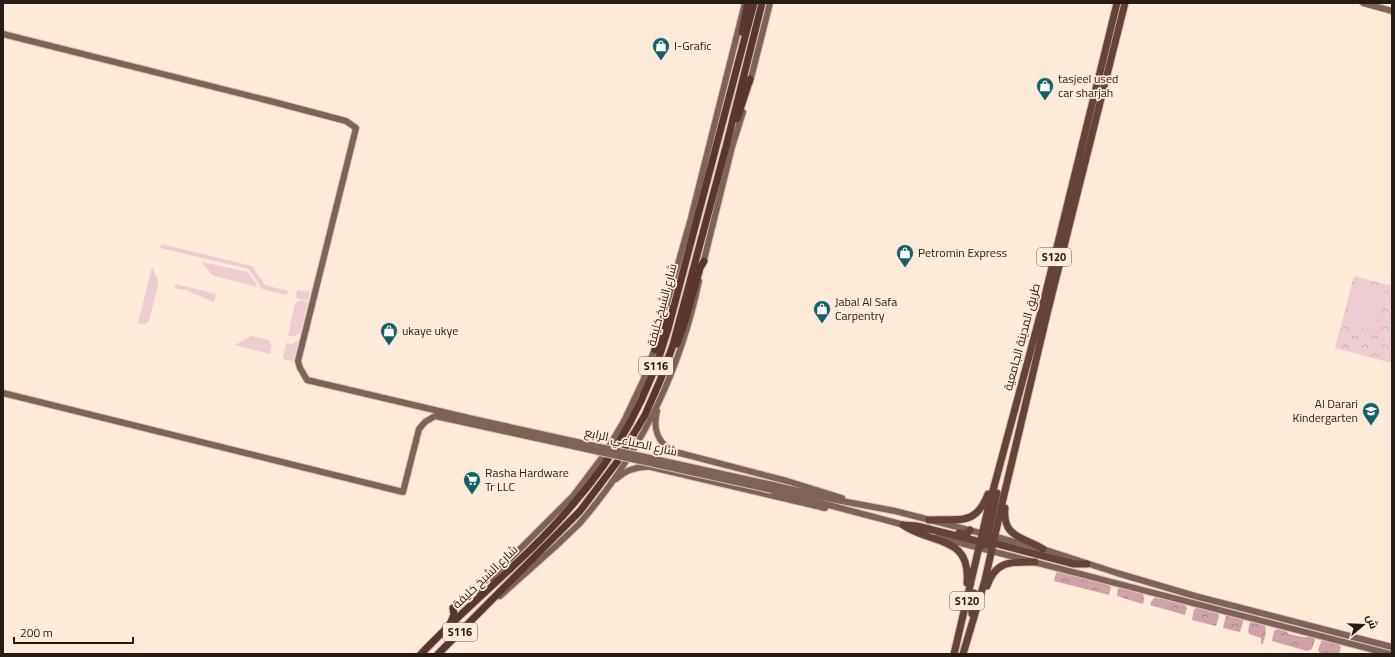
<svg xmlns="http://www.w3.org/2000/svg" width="1395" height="657" font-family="'Titillium Web',Cairo,sans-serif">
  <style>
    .forest { fill: url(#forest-crowns) }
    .park { fill: url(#park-crowns) }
    .garden { fill: #edccd2 }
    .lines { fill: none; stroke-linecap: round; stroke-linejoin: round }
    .secondary-casing { stroke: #d6c5b6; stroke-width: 8 }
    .primary-casing { stroke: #d6c5b6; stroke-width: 9 }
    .trunk-casing { stroke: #d6c5b6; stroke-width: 9 }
    .secondary { stroke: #7f635b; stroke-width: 6 }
    .primary { stroke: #65433b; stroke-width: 7 }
    .trunk { stroke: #5a362e; stroke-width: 7 }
    .secondary-bridge-casing { stroke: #d6c5b6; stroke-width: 8; stroke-linecap: butt }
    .secondary-bridge { stroke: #7f635b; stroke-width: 6 }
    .labels { text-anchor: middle; stroke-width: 3.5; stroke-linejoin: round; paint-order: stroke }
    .shield { fill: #fdead9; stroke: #665a50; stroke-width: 1 }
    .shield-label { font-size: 11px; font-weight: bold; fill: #251d15 }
    .poi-label { font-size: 12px; fill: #251d15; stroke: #fdead9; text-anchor: start }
    .street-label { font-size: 12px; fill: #251d15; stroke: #fdead9 }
  </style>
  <defs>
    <pattern id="forest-crowns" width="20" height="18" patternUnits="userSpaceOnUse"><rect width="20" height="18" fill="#d1a1aa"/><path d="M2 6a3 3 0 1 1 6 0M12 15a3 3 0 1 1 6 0" fill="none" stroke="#a98389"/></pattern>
    <pattern id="park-crowns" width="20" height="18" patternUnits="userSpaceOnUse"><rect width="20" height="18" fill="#edccd2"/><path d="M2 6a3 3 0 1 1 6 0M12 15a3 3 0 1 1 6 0" fill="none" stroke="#cbafb3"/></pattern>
  </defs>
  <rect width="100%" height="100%" fill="#fdead9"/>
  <!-- forest -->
  <path class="forest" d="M1059,571L1109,584L1111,587L1109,595L1054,581L1056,573Z
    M1121,587L1143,593L1144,600L1143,604L1117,596L1118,589Z
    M1155,597L1185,605L1187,608L1185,615L1150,605L1152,600Z
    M1197,608L1218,613L1219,616L1216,626L1192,620L1194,609Z
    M1226,615L1244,619L1240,632L1223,628Z
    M1250,621L1259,623L1260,622H1263C1268,630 1265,636 1263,644H1261V638L1249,634L1248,631Z
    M1281,627L1289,634L1302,637H1313L1315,640L1312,649L1307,651L1272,641L1274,631Z
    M1322,639L1339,644L1341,647L1339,654H1320L1318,650Z"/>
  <!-- park -->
  <path class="park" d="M1354,276L1392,286V363L1335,348Z"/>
  <!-- garden -->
  <path class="garden" d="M161,244L252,266L265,285L288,291L287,295L262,289L249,269L160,248Z
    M202,262L248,272L258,287L214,276L211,274Z
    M152,267L158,280V286L149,321L145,324L138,323Z
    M1356,281L1385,289L1374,331L1345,323Z
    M176,284L216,294L214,302L185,290L174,288Z
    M297,290L310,292L300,334L295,336H288L295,303L300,300L307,302L308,301L296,298Z
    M251,336L269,340L272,346L270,354L235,345Z
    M299,341L293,361L285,360L283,357L286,343L292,344Z"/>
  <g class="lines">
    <defs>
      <path id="secondary" d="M1363,3L1392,11
        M3,34L270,101L346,121L356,128L298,361L300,368L307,380L473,419
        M750,82L770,3
        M703,264L732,147L743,112
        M663,317L691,218L745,3
        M3,393L403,492L419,429L425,422L435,416L472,424
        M657,411C653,427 657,442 672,451L787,481L842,498
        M616,479C626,470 637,466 651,467L825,508
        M773,485L836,500L895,511L1043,549L1117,573L1195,596L1392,647
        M772,490L908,526
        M937,537L1390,654
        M480,594L495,574L573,496L604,455L624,421L643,381L656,345
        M500,596C519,579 538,562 557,545C564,538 572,531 579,524C640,454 680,371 699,281"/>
      <path id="primary" d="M1005,508C1002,538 1024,537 1043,549
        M929,520C957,518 975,528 988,494
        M903,525C932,545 971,535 967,583
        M903,525L917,526L977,541H985
        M959,533L967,534L970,530
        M989,545L988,534L997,493
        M979,547L988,543H994L1074,564H1087
        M987,586C996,560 1012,562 1035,562
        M972,614L971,604L974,593
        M954,654L988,509L1041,312L1117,3
        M963,654L985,580L1004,495L1047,314L1125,3"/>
      <path id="trunk" d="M742,32L748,3
        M737,119L750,79
        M677,344L686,318L700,268L704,261
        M655,350L669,309
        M450,624L454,615L453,608
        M421,654C470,602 528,558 574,503C619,452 649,394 668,329L754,3
        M438,654L580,511L617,462L645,415L660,381L673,345L727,143L762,3"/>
    </defs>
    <!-- secondary casing -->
    <use href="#secondary" class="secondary-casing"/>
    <!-- primary casing -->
    <use href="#primary" class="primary-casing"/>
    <!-- trunk casing -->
    <use href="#trunk" class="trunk-casing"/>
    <!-- secondary -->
    <use href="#secondary" class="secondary"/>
    <!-- primary -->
    <use href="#primary" class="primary"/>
    <!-- trunk -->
    <use href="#trunk" class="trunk"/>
    <defs>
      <path id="secondary-bridge" d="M473,419L773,485
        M472,424L772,490"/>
    </defs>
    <!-- secondary-bridge casing -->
    <use href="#secondary-bridge" class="secondary-bridge-casing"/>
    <!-- secondary-bridge -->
    <use href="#secondary-bridge" class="secondary-bridge"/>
  </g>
  <!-- icons -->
  <defs>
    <symbol id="shop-pin" viewBox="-11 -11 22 30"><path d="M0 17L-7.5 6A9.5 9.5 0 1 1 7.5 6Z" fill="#126269" stroke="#fdead9"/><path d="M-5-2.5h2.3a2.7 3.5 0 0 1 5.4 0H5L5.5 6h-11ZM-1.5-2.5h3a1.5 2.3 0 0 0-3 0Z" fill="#fff"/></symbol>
    <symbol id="school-pin" viewBox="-11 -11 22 30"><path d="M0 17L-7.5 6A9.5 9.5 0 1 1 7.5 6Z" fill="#126269" stroke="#fdead9"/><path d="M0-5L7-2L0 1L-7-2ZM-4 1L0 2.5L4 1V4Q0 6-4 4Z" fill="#fff"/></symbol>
    <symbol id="supermarket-pin" viewBox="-11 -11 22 30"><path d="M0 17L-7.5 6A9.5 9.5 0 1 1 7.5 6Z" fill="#126269" stroke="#fdead9"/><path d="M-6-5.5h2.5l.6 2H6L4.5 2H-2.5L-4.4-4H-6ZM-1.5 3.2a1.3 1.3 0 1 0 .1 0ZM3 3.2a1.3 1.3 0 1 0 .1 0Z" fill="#fff"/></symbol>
  </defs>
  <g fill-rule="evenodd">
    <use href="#shop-pin" x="651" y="36" width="20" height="27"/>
    <use href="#shop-pin" x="1035" y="76" width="20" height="27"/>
    <use href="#shop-pin" x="895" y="243" width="20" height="27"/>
    <use href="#shop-pin" x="812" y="299" width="20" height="27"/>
    <use href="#shop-pin" x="379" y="321" width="20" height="27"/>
    <use href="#school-pin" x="1361" y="401" width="20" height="27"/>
    <use href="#supermarket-pin" x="462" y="470" width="20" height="27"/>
  </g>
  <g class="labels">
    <!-- shield labels -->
    <g class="shield">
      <rect x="1037" y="248" width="34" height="18" rx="3"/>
      <rect x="639" y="357" width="34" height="18" rx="3"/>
      <rect x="950" y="592" width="34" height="18" rx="3"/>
      <rect x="443" y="623" width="34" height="18" rx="3"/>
    </g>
    <g class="shield-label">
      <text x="1054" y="261">S120</text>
      <text x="656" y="370">S116</text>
      <text x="967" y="605">S120</text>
      <text x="460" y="636">S116</text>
    </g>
    <!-- poi labels -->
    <g class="poi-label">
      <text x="674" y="50">I-Grafic</text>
      <text x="1058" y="83">tasjeel used<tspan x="1058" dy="14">car sharjah</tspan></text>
      <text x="918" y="257">Petromin Express</text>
      <text x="835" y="306">Jabal Al Safa<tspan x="835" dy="14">Carpentry</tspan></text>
      <text x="402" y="335">ukaye ukye</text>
      <text x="1358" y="408" text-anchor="end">Al Darari<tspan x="1358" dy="14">Kindergarten</tspan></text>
      <text x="485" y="477">Rasha Hardware<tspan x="485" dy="14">Tr LLC</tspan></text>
    </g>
    <!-- street labels -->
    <g class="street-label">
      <text transform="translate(662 305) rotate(-75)" y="4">شارع الشيخ خليفة</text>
      <text transform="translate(1022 337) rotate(-75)" y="4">طريق المدينة الجامعية</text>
      <text transform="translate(631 442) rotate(12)" y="4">شارع الصناعي الرابع</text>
      <text transform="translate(485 577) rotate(-44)" y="4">شارع الشيخ خليفة</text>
    </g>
  </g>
  <!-- border -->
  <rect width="1395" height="657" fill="none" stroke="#251d15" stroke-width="8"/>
  <!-- north arrow -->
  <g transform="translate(1363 625) rotate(71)" stroke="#fdead9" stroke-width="3" paint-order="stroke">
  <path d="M0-3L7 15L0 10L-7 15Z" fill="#251d15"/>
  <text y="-6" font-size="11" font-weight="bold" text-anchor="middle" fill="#251d15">ش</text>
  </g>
  <!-- scale -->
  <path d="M14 637v6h119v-6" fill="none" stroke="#251d15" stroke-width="2"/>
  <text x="20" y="637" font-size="12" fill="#251d15" stroke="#fdead9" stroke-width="3" paint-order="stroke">200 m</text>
</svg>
